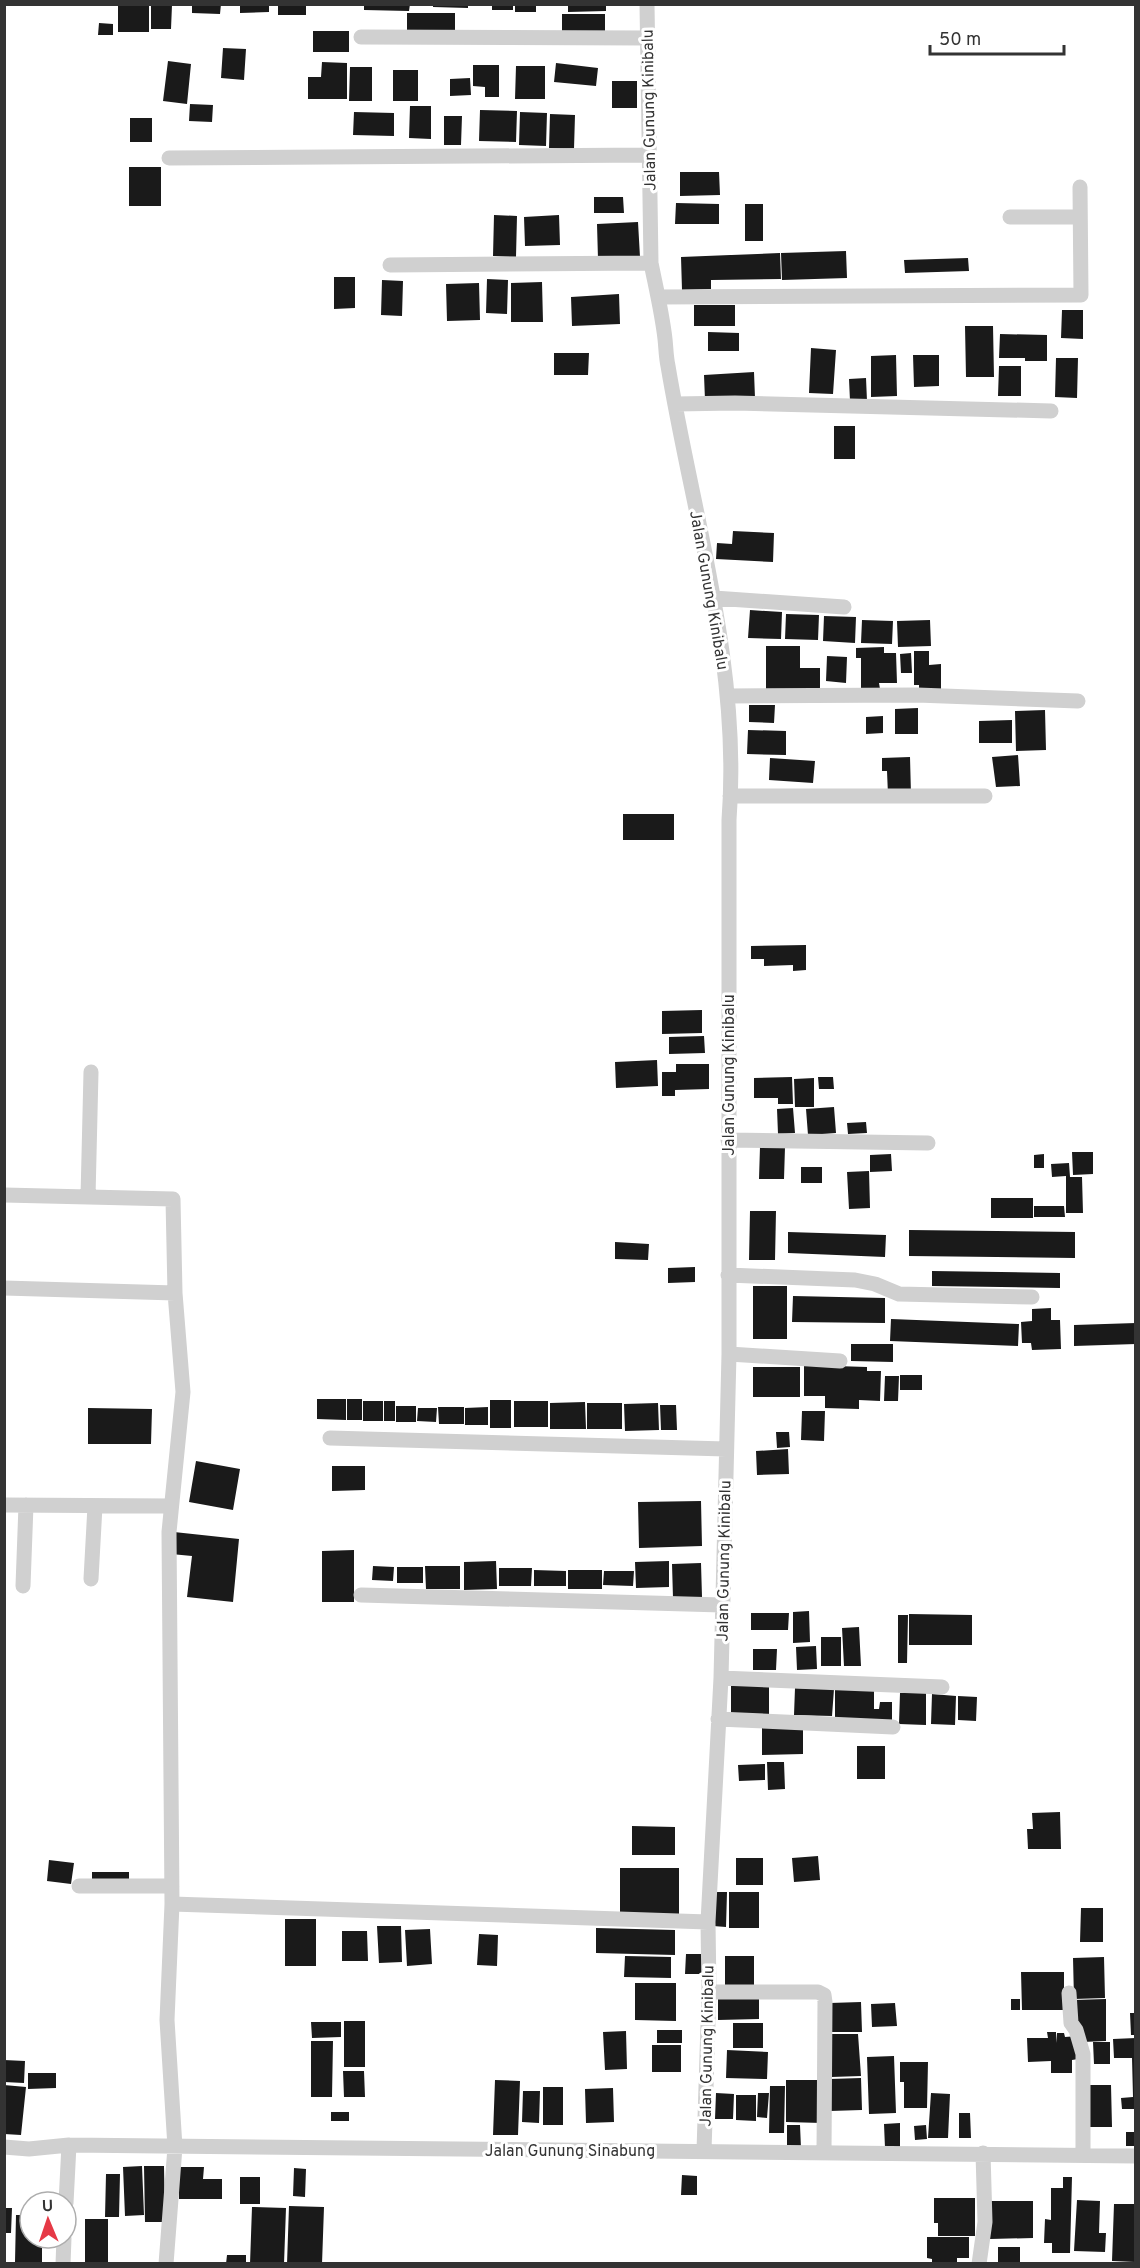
<svg xmlns="http://www.w3.org/2000/svg" width="1140" height="2268" font-family="Overpass,sans-serif">
  <style>
    .building { fill: #1a1a1a }
    .lines { fill: none; stroke-linecap: round; stroke-linejoin: round }
    .minor { stroke: #d0d0d0; stroke-width: 15 }
    .labels { text-anchor: middle; stroke-width: 6; stroke-linejoin: round; paint-order: stroke }
    .street-label { font-size: 16px; fill: #333; stroke: #fff }
  </style>
  <rect width="100%" height="100%" fill="#fff"/>
  <!-- building -->
  <path class="building" d="M118,4H149V32H118Z
    M192,4H221L220,14L192,13Z
    M240,4H269V12L240,13Z
    M278,4H306V15H278Z
    M364,4H410L409,11L364,10Z
    M433,4H468V8L433,7Z
    M492,4H513V10H492Z
    M515,4H536V12H515Z
    M568,4H606V11L568,12Z
    M151,5H172L171,29H151Z
    M407,13H455V35H407Z
    M562,14H605V37H562Z
    M99,23L113,24V35H98Z
    M313,31H349V52H313Z
    M223,48L246,49L244,80L221,78Z
    M168,61L191,64L187,104L163,101Z
    M322,62L347,63V99H308V77H321Z
    M556,63L598,68L596,86L554,82Z
    M473,65H499V97H485V87L473,86Z
    M516,66H545V99H515Z
    M350,67H372V101H349Z
    M393,70H418V101H393Z
    M470,78L471,95L450,96V79Z
    M612,81H637V108H612Z
    M190,104L213,105L212,122L189,121Z
    M410,106H431V139L409,138Z
    M480,110L517,111L516,142L479,141Z
    M354,112L394,113V136L353,135Z
    M520,112L547,113L546,146L519,145Z
    M550,114L575,115L574,149L549,148Z
    M444,116H462L461,145H444Z
    M130,118H152V142H130Z
    M129,167H161V206H129Z
    M680,172H719L720,195L680,196Z
    M594,197H623L624,213H594Z
    M676,203L719,204V224H675Z
    M745,204H763V241H745Z
    M494,215L517,216L516,257L493,256Z
    M559,215L560,245L525,246L524,217Z
    M638,222L640,257L598,259L597,224Z
    M846,251L847,278L782,280L781,253Z
    M780,253L781,279L711,280V289L682,290L681,257Z
    M968,258L969,271L905,273L904,260Z
    M334,277H355V308L334,309Z
    M487,279L508,280L507,314L486,313Z
    M382,280L403,281L402,316L381,315Z
    M542,282L543,322H511V283Z
    M479,283L480,320L447,321L446,284Z
    M619,294L620,324L572,326L571,297Z
    M694,305H735V326H694Z
    M1062,310H1083V339L1061,338Z
    M965,326H993L994,377H966Z
    M708,332L739,333V351H708Z
    M1000,334L1047,335V361H1025V358H999Z
    M811,348L836,350L833,394L809,393Z
    M554,353H589L588,375H554Z
    M896,355L897,396L871,397V356Z
    M913,355H939V386L914,387Z
    M1056,358H1078L1077,398L1055,397Z
    M999,366H1021V396H998Z
    M754,372L755,398L705,400L704,375Z
    M866,378L867,401H850L849,379Z
    M834,426H855V459H834Z
    M733,531L774,533L773,562L716,559L717,543L732,544Z
    M750,610L782,612L781,639L748,638Z
    M786,614L819,615L818,640L785,639Z
    M824,616L856,617L855,643L823,641Z
    M862,620L893,621L892,644L861,643Z
    M930,620L931,646L898,647L897,621Z
    M766,646H800V668H820V692H766Z
    M884,647V653H896L897,683H879L880,689H861V658H856V648Z
    M914,651H929V665L941,664V691H919V685H914Z
    M911,653L912,673H901L900,654Z
    M827,656L847,657L846,683L826,681Z
    M749,705H775L774,723L749,722Z
    M918,708V734H895V709Z
    M1045,710L1046,750L1016,751L1015,711Z
    M883,716V733L866,734V717Z
    M1012,720V743H979V721Z
    M748,730L786,731V755L747,754Z
    M1018,755L1020,786L996,787L992,757Z
    M910,757L911,794L888,795L887,771H882V758Z
    M770,758L815,761L813,783L769,780Z
    M623,814H674V840H623Z
    M806,945V970L793,971V965L764,966V959H751V946Z
    M702,1010V1033L662,1034V1011Z
    M704,1036L705,1053L669,1054V1037Z
    M657,1060L658,1086L616,1088L615,1062Z
    M676,1064H709V1089L675,1090V1096H662V1072H676Z
    M792,1077L793,1104H778V1098H754V1078Z
    M818,1077H833L834,1089H819Z
    M814,1078V1107H795L794,1079Z
    M834,1107L836,1133L808,1135L806,1109Z
    M793,1108L795,1133L778,1134L777,1109Z
    M866,1122L867,1133L848,1134L847,1123Z
    M760,1147H785L784,1179H759Z
    M1072,1152H1093V1174L1073,1175Z
    M891,1154L892,1171L870,1172V1155Z
    M1044,1154V1168H1034V1155Z
    M1069,1163L1070,1177H1082L1083,1213H1066V1176L1052,1177L1051,1164Z
    M801,1167H822V1183H801Z
    M869,1171L870,1208L849,1209L847,1172Z
    M991,1198H1033V1218H991Z
    M1034,1206H1064L1065,1217H1034Z
    M750,1211H776L775,1260H749Z
    M909,1230L1075,1232V1258L909,1256Z
    M788,1232L886,1235L885,1257L788,1253Z
    M615,1242L649,1244L648,1260L615,1259Z
    M695,1267V1282L668,1283V1268Z
    M932,1271L1060,1273V1288L932,1286Z
    M753,1286H787V1339H753Z
    M793,1296L885,1298V1323L792,1322Z
    M1051,1308V1320H1060L1061,1349L1032,1350L1031,1343H1022L1021,1322L1032,1321V1309Z
    M891,1319L1019,1324L1018,1346L890,1341Z
    M1136,1323V1344L1074,1346V1325Z
    M851,1344H893V1362L851,1361Z
    M804,1365L867,1367V1371H881L880,1401L859,1400V1409L825,1408V1396H804Z
    M753,1367H800V1397H753Z
    M900,1375H922V1390H900Z
    M885,1376H899L898,1401H884Z
    M317,1399H346V1420L317,1419Z
    M347,1399H362V1420H347Z
    M490,1400H511V1428H490Z
    M363,1401H383V1421H363Z
    M384,1401H395V1421H384Z
    M514,1401H548V1427H514Z
    M585,1402L586,1429H550V1403Z
    M587,1403H622V1429H587Z
    M658,1403L659,1430L625,1431L624,1404Z
    M660,1405H676L677,1430H661Z
    M396,1406H416V1422H396Z
    M438,1407H464V1424H439Z
    M488,1407V1425H465V1408Z
    M88,1408L152,1409L151,1444H88Z
    M418,1408H437L436,1422L417,1421Z
    M802,1411H825L824,1441L801,1440Z
    M776,1432H789L790,1447L777,1448Z
    M788,1449L789,1474L757,1475L756,1451Z
    M196,1461L240,1469L233,1510L189,1502Z
    M332,1466H365V1490L332,1491Z
    M701,1501L702,1546L639,1548L638,1502Z
    M174,1532L239,1539L233,1602L187,1597L192,1556L171,1554Z
    M354,1550V1602H322V1551Z
    M496,1561L497,1589L464,1590V1562Z
    M669,1561V1587L636,1588L635,1562Z
    M701,1563L702,1597L673,1598L672,1564Z
    M373,1566L394,1567L393,1581L372,1580Z
    M425,1566H460V1589H426Z
    M397,1567H423V1583H397Z
    M499,1568H532L531,1586H499Z
    M534,1570L566,1571V1586H534Z
    M568,1570H602V1589H568Z
    M604,1571H634L633,1586L603,1585Z
    M809,1611L810,1642L793,1643V1612Z
    M751,1613H789L788,1630H751Z
    M909,1614L972,1615V1645H909Z
    M898,1615H908L907,1663H898Z
    M859,1627L861,1666H844L842,1628Z
    M821,1637H841V1666H821Z
    M816,1646L817,1669L797,1670L796,1647Z
    M753,1649H777L776,1670H753Z
    M731,1685L769,1686V1716L731,1715Z
    M795,1688L834,1689L832,1716L794,1715Z
    M835,1690H874V1709H879L880,1702H892V1721H835Z
    M900,1693H926V1725L899,1724Z
    M932,1694L956,1696L955,1725L931,1724Z
    M958,1696L977,1697L976,1721L958,1720Z
    M762,1728H803V1754L762,1755Z
    M857,1746H885V1779H857Z
    M767,1762H784L785,1789L768,1790Z
    M765,1764V1780L739,1781L738,1765Z
    M1060,1812L1061,1849H1028L1027,1829H1033L1032,1813Z
    M632,1826L675,1827V1855H632Z
    M818,1856L820,1880L794,1882L792,1858Z
    M736,1858H763V1885H736Z
    M49,1860L74,1863L71,1884L47,1881Z
    M620,1868H679V1916L620,1915Z
    M92,1872H129V1882H92Z
    M713,1892H727L726,1927L713,1926Z
    M729,1892H759V1928H729Z
    M1081,1908H1103V1942H1080Z
    M285,1919H316V1966H285Z
    M377,1926H401L402,1962L379,1963Z
    M596,1928L675,1930V1955L596,1953Z
    M430,1929L432,1964L407,1966L405,1930Z
    M342,1931H367L368,1961H342Z
    M479,1934L498,1935L497,1966L477,1965Z
    M686,1954H703V1974H685Z
    M625,1956L671,1957V1978L624,1977Z
    M725,1956H754V1990H725Z
    M1104,1957L1105,1998L1074,1999L1073,1958Z
    M1021,1972H1064V2010H1022Z
    M635,1983H676V2021L635,2020Z
    M718,1997H759V2019L718,2020Z
    M1011,1999H1020V2010H1011Z
    M1106,1999V2041L1082,2042L1074,2026L1073,2000Z
    M861,2002L862,2032H831L830,2003Z
    M895,2003L897,2026L872,2027L871,2004Z
    M1130,2013H1136V2035H1131Z
    M344,2021H365V2067H344Z
    M311,2022H341V2037L312,2038Z
    M733,2023H763V2048H733Z
    M657,2030H682V2043H657Z
    M626,2031L627,2069L605,2070L603,2032Z
    M1047,2032H1056V2043L1057,2033H1064L1065,2037L1078,2036V2059L1072,2060V2073H1051V2061L1028,2062L1027,2038H1048Z
    M830,2034H858L861,2076L831,2077Z
    M1136,2038V2109H1122L1121,2098L1133,2097L1132,2058H1114L1113,2039Z
    M311,2041H333L332,2097H311Z
    M1093,2042H1110V2064H1094Z
    M652,2045H681V2072H652Z
    M727,2050L768,2052L767,2079L726,2078Z
    M894,2056L896,2113L869,2114L867,2057Z
    M4,2060L25,2061L24,2083L4,2082Z
    M900,2062H928L927,2108H904V2082H900Z
    M343,2071H364L365,2097H344Z
    M28,2073H56V2088L28,2089Z
    M861,2078L862,2110L830,2111V2079Z
    M495,2080L520,2081L518,2135H493Z
    M786,2080H822V2123L786,2122Z
    M4,2085L26,2087L21,2135L4,2134Z
    M1087,2085H1111L1112,2127H1087Z
    M770,2086H785L784,2133H769Z
    M543,2087H563V2125H543Z
    M613,2088L614,2122L586,2123L585,2089Z
    M523,2091H540L539,2123L522,2122Z
    M716,2093L734,2094L733,2119H715Z
    M758,2093H769L767,2118L757,2117Z
    M931,2093L950,2094L948,2138H928Z
    M736,2095H756V2121L736,2120Z
    M331,2112H349V2121H331Z
    M959,2113H970L971,2138H959Z
    M900,2123V2147L885,2148L884,2124Z
    M787,2125H800L801,2148H787Z
    M926,2125L927,2139L915,2140L914,2126Z
    M1126,2132H1136V2146H1126Z
    M142,2166L144,2215L125,2216L123,2167Z
    M144,2166H164L165,2222H145Z
    M179,2167H204L203,2179H222V2199H179Z
    M294,2168L306,2169L305,2197L293,2196Z
    M106,2174H120L119,2217H105Z
    M682,2175L697,2176V2195H681Z
    M240,2177H260V2204H240Z
    M1063,2177H1072L1070,2253H1052V2243H1044L1045,2219L1051,2220V2188H1063Z
    M934,2198H975V2236H938V2223H934Z
    M1077,2200L1100,2201L1099,2233H1106L1105,2252L1074,2251Z
    M989,2201H1033V2238L990,2239Z
    M1114,2204H1136L1135,2262L1112,2261Z
    M289,2206L324,2207L322,2264H287Z
    M252,2207L286,2208L284,2264H250Z
    M4,2208H12L11,2233H4Z
    M16,2215H30V2238H42V2263L15,2262Z
    M85,2219H108V2264H85Z
    M927,2237H969V2258H957V2264H932V2259L927,2258Z
    M998,2247H1020V2264H998Z
    M227,2255H246V2264H226Z"/>
  <g class="lines">
    <!-- minor -->
    <path class="minor" d="M647,4L651,263C656,288 662,313 665,339C666,348 666,357 668,366C693,516 741,666 729,820V1354L721,1678L708,1922L709,1992L704,2151
      M361,37L647,38
      M169,158L649,155
      M1010,217H1080
      M390,265L651,263
      M658,297L1081,295L1080,187
      M676,404L735,403L1051,411
      M714,598L844,607
      M728,696L917,695L1078,701
      M730,796H985
      M728,1140L928,1143
      M4,1195L173,1199L175,1293
      M88,1197L91,1072
      M728,1275L855,1280L875,1284L899,1294L1032,1297
      M4,1288L175,1293L183,1392L169,1532L172,1904L167,2020L175,2147L166,2264
      M729,1354L840,1361
      M330,1438L726,1449
      M4,1505L171,1506
      M91,1579L95,1506
      M23,1586L26,1505
      M361,1595L722,1605
      M721,1678L942,1687
      M718,1719L893,1727
      M79,1886H172
      M172,1904L708,1922
      M709,1992H818L824,1995L825,2002L824,2153
      M1069,1993L1071,2023L1076,2030L1083,2054V2155
      M4,2147L29,2149L69,2145L1136,2156
      M66,2203L69,2145
      M63,2264L64,2238
      M979,2264L985,2222L983,2153"/>
  </g>
  <g class="labels">
    <!-- street labels -->
    <g class="street-label">
      <text transform="translate(648 110) rotate(-91)" y="6">Jalan Gunung Kinibalu</text>
      <text transform="translate(710 590) rotate(80)" y="6">Jalan Gunung Kinibalu</text>
      <text transform="translate(728 1075) rotate(-90)" y="6">Jalan Gunung Kinibalu</text>
      <text transform="translate(723 1561) rotate(-89)" y="6">Jalan Gunung Kinibalu</text>
      <text transform="translate(706 2046) rotate(-89)" y="6">Jalan Gunung Kinibalu</text>
      <text x="570" y="2156">Jalan Gunung Sinabung</text>
    </g>
  </g>
  <!-- border -->
  <rect width="1140" height="2268" fill="none" stroke="#333333" stroke-width="12"/>
  <!-- north arrow -->
  <g transform="translate(48 2220) rotate(358)"><circle r="28" fill="#ffffff" stroke="#adadad" stroke-width="1.5"/>
  <path d="M0-4.5L10 22L0 15L-10 22Z" fill="#e63946"/>
  <text y="-9" font-size="16" font-weight="bold" text-anchor="middle" fill="#333333">U</text>
  </g>
  <!-- scale -->
  <path d="M930 45v9h134v-9" fill="none" stroke="#333333" stroke-width="3"/>
  <text x="939" y="45" font-size="18" fill="#333333" stroke="#ffffff" stroke-width="4.5" paint-order="stroke">50 m</text>
</svg>
